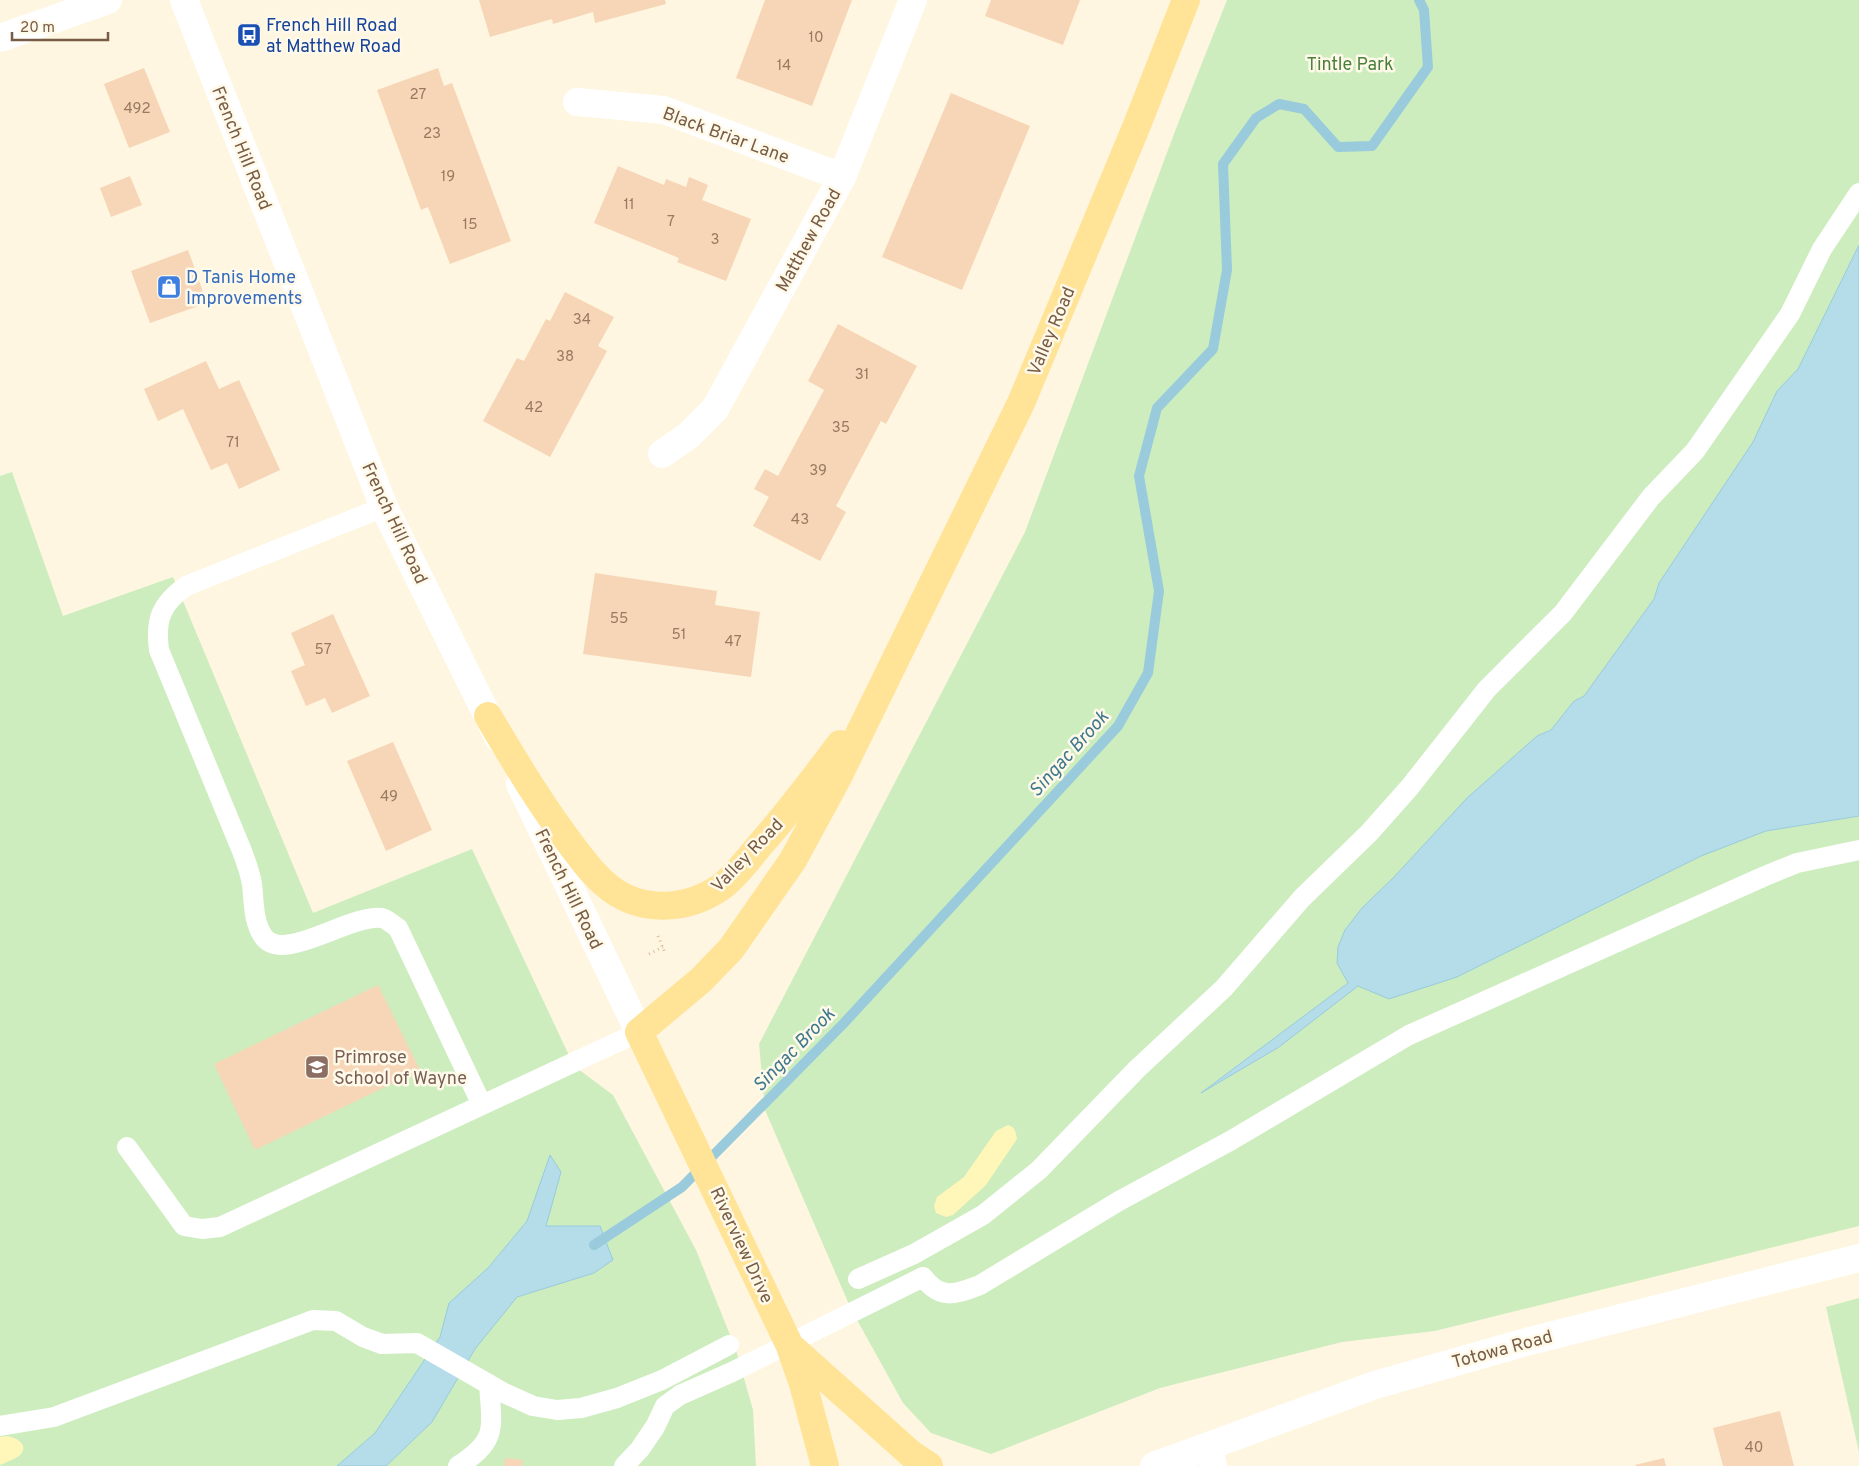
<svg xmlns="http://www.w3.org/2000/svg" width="1859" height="1466" font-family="Overpass,sans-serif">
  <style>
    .green { fill: #cdedbe }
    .sand { fill: #fff6ba }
    .water { fill: #b4dce9; stroke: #99cbdc }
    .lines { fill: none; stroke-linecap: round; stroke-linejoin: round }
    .stream { stroke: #99cbdc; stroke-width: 10 }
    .building { fill: #f6d6b6 }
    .path { stroke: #dbb999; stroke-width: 3; stroke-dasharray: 1 4; stroke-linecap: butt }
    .lane { stroke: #fff; stroke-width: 20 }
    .street { stroke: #fff; stroke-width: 28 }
    .secondary { stroke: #fff; stroke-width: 28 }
    .primary { stroke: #ffe397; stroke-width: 28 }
    .labels { text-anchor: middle; stroke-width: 5; stroke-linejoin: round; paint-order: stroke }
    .number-label { font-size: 15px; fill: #987a61 }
    .transit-label { font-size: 18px; fill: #164399; stroke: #fff9e9; text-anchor: start }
    .park-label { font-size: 18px; fill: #4a7f3c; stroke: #fff9e9 }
    .street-label { font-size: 18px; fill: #785c45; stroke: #fff9e9 }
    .shop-label { font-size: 18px; fill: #366cbe; stroke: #fff9e9; text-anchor: start }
    .education-label { font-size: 18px; fill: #785e54; stroke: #fff9e9; text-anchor: start }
    .water-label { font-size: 19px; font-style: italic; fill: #3d788d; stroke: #fff9e9 }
  </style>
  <rect width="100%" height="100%" fill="#fef6e1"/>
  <!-- green -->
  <path class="green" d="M1227,0H1859V1226L1435,1331L1342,1342L1160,1388L991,1454L931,1433L903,1403L851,1309L765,1110L759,1044L1025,532L1177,126Z
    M12,472L63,616L173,577L313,913L472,849L574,1066L613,1095L696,1250L736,1350L753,1410L756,1466H0V476Z
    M1859,1298V1452L1826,1307Z"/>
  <!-- sand -->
  <path class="sand" d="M1008,1125C1015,1127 1016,1132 1017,1139L986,1185L953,1215L946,1217L936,1213L934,1206L937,1197L964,1177L996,1131Z
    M6,1436C16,1437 31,1445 19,1456C13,1460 6,1462 0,1465V1437Z"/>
  <!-- water -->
  <path class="water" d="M1859,245V816L1766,831L1701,856L1457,977L1389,999L1358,986L1279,1047L1201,1093L1348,983L1337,963L1338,947L1345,930L1362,908L1394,877L1467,798L1537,736L1551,730L1574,701L1584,696L1654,599L1659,583L1753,442L1777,391L1798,369Z
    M550,1155L561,1172L546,1226H600L613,1260L594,1273L517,1297L475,1349L432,1422L386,1466H337L375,1433L440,1337L449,1303L488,1268L527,1221Z"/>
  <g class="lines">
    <!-- stream -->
    <path class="stream" d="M594,1245L682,1187L844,1023L1118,726L1148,673L1159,591L1139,476L1157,408L1213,349L1227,270L1223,164L1256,118L1279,104L1304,109L1338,147L1372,146L1428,67L1424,10L1419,0"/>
  </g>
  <!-- building -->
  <path class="building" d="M479,0H665L666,4L595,23L593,12L553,24L552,19L490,37Z
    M765,0H852L812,106L736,78Z
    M991,0H1080L1063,45L985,16Z
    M144,68L170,132L129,148L104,84Z
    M438,68L444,86L452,83L511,241L450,264L428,207L421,210L377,90Z
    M951,93L1030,126L962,290L882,257Z
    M618,166L664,185L666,179L686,187L689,177L708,185L702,200L751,219L726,281L677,262L679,258L594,223Z
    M130,176L142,205L111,217L100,188Z
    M188,250L207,303L150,323L131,271Z
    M565,292L614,317L598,346L607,351L550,457L483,421L517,358L524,361L546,319L550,321Z
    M838,324L917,366L886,424L881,421L836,506L846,512L820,561L753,526L769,497L754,489L765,469L778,476L824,390L808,381Z
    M206,361L219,389L239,380L280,470L239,489L227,463L211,470L183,409L158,421L144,389Z
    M595,573L717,591L715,605L760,612L751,677L583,654Z
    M333,614L370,696L332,713L325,698L306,706L291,671L305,665L291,633Z
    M393,742L432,830L386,851L347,761Z
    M378,985L420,1070L255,1150L214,1064Z
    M1780,1411L1794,1466H1723L1713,1428Z
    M505,1458L523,1460L522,1466H504Z
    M1664,1458L1666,1466H1636L1635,1465Z"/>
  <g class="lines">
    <!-- path -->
    <path class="path" d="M658,936L665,953
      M649,954L663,947"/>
    <!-- lane -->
    <path class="lane" d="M384,507L186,586C161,604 155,619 159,650L242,851C246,862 250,872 252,884C254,901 253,921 263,936C282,965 349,914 382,918C387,919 393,925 398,928L482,1105
      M127,1147L184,1226L202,1229L220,1227L639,1032
      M858,1279L914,1254L983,1215L1039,1170L1137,1069L1224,988L1302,898L1369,833L1409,788L1487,689L1563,613L1651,497L1695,451L1790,314L1822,249L1859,193
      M0,1426L54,1417L313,1320L336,1321L363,1337L382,1344L417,1343L504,1393L533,1406L557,1410L581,1408L617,1398L662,1380L729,1345
      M458,1466C498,1440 492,1429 489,1384
      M624,1466L640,1449L655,1427L665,1406L680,1395L732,1372L923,1277C941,1301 956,1294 980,1285L1119,1201L1230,1141L1409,1035L1765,876L1797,863L1859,850"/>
    <!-- street -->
    <path class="street" d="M577,102L664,110L842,177
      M662,454L689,435L715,409L842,177L913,0
      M1209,1446L1213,1466"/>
    <!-- secondary -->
    <path class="secondary" d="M184,0L384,507L499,739
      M0,38L108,0
      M520,784L639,1032
      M1154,1466L1375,1385L1526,1342L1859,1258"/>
    <!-- primary -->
    <path class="primary" d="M488,716C515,762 542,807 575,850C586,864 596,878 611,889C644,913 688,910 721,887C736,876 748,859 760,845C788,813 814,779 840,744
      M790,1346L911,1454L929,1466
      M825,1466L803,1384L789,1344L639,1032L701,980L731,949L793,860L838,777L1021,403L1137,125L1186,0"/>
  </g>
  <!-- icons -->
  <defs>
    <symbol id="bus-square" viewBox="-11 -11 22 22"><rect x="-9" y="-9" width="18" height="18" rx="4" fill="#1a4fb4" stroke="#fff9e9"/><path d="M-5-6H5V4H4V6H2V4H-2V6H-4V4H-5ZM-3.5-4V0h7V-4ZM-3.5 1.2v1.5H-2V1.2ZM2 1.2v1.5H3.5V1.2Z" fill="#fff"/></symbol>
    <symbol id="shop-square" viewBox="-11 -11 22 22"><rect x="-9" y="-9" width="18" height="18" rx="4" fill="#3f7fe0" stroke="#fff9e9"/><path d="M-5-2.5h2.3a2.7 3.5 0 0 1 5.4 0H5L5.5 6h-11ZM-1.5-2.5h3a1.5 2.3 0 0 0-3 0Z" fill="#fff"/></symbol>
    <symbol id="school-square" viewBox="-11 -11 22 22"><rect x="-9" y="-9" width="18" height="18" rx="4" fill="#8d6e63" stroke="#fff9e9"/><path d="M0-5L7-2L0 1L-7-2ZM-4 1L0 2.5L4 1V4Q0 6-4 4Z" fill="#fff"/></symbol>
  </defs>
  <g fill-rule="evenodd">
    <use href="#bus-square" x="235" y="21" width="28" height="28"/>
    <use href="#shop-square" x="155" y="273" width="28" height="28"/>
    <use href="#school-square" x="303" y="1053" width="28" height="28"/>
  </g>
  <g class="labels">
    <!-- number labels -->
    <g class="number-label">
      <text x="816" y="42">10</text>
      <text x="784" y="70">14</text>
      <text x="418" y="99">27</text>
      <text x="137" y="113">492</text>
      <text x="432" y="138">23</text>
      <text x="448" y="181">19</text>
      <text x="629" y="209">11</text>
      <text x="671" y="226">7</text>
      <text x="470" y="229">15</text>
      <text x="715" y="244">3</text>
      <text x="582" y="324">34</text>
      <text x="565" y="361">38</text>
      <text x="862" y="379">31</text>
      <text x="534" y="412">42</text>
      <text x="841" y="432">35</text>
      <text x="233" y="447">71</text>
      <text x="818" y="475">39</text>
      <text x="800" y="524">43</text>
      <text x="619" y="623">55</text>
      <text x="679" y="639">51</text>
      <text x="733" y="646">47</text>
      <text x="323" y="654">57</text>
      <text x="389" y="801">49</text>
      <text x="1754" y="1452">40</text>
    </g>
    <!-- transit labels -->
    <g class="transit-label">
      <text x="266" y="31">French Hill Road<tspan x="266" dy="21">at Matthew Road</tspan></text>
    </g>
    <!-- park labels -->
    <g class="park-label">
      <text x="1350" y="70">Tintle Park</text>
    </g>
    <!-- street labels -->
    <g class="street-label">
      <text transform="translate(726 135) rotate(20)" y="6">Black Briar Lane</text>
      <text transform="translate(242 148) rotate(68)" y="6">French Hill Road</text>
      <text transform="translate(808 240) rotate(-61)" y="6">Matthew Road</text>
      <text transform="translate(1051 331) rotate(-67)" y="6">Valley Road</text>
      <text transform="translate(395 523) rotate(65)" y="6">French Hill Road</text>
      <text transform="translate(747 855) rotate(-46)" y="6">Valley Road</text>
      <text transform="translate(569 889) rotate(64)" y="6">French Hill Road</text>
      <text transform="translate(742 1245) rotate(65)" y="6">Riverview Drive</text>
      <text transform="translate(1502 1349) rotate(-15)" y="6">Totowa Road</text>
    </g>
    <!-- shop labels -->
    <g class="shop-label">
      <text x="186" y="283">D Tanis Home<tspan x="186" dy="21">Improvements</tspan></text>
    </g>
    <!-- education labels -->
    <g class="education-label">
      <text x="334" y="1063">Primrose<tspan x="334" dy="21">School of Wayne</tspan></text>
    </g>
    <!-- water labels -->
    <g class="water-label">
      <text transform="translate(1068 753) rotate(-48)" y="7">Singac Brook</text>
      <text transform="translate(793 1049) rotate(-46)" y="7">Singac Brook</text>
    </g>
  </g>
  <!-- scale -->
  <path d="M12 32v8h96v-8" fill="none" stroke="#785c45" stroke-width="2.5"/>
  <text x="20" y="32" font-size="15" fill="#785c45" stroke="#fff9e9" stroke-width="4" paint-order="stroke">20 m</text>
</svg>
